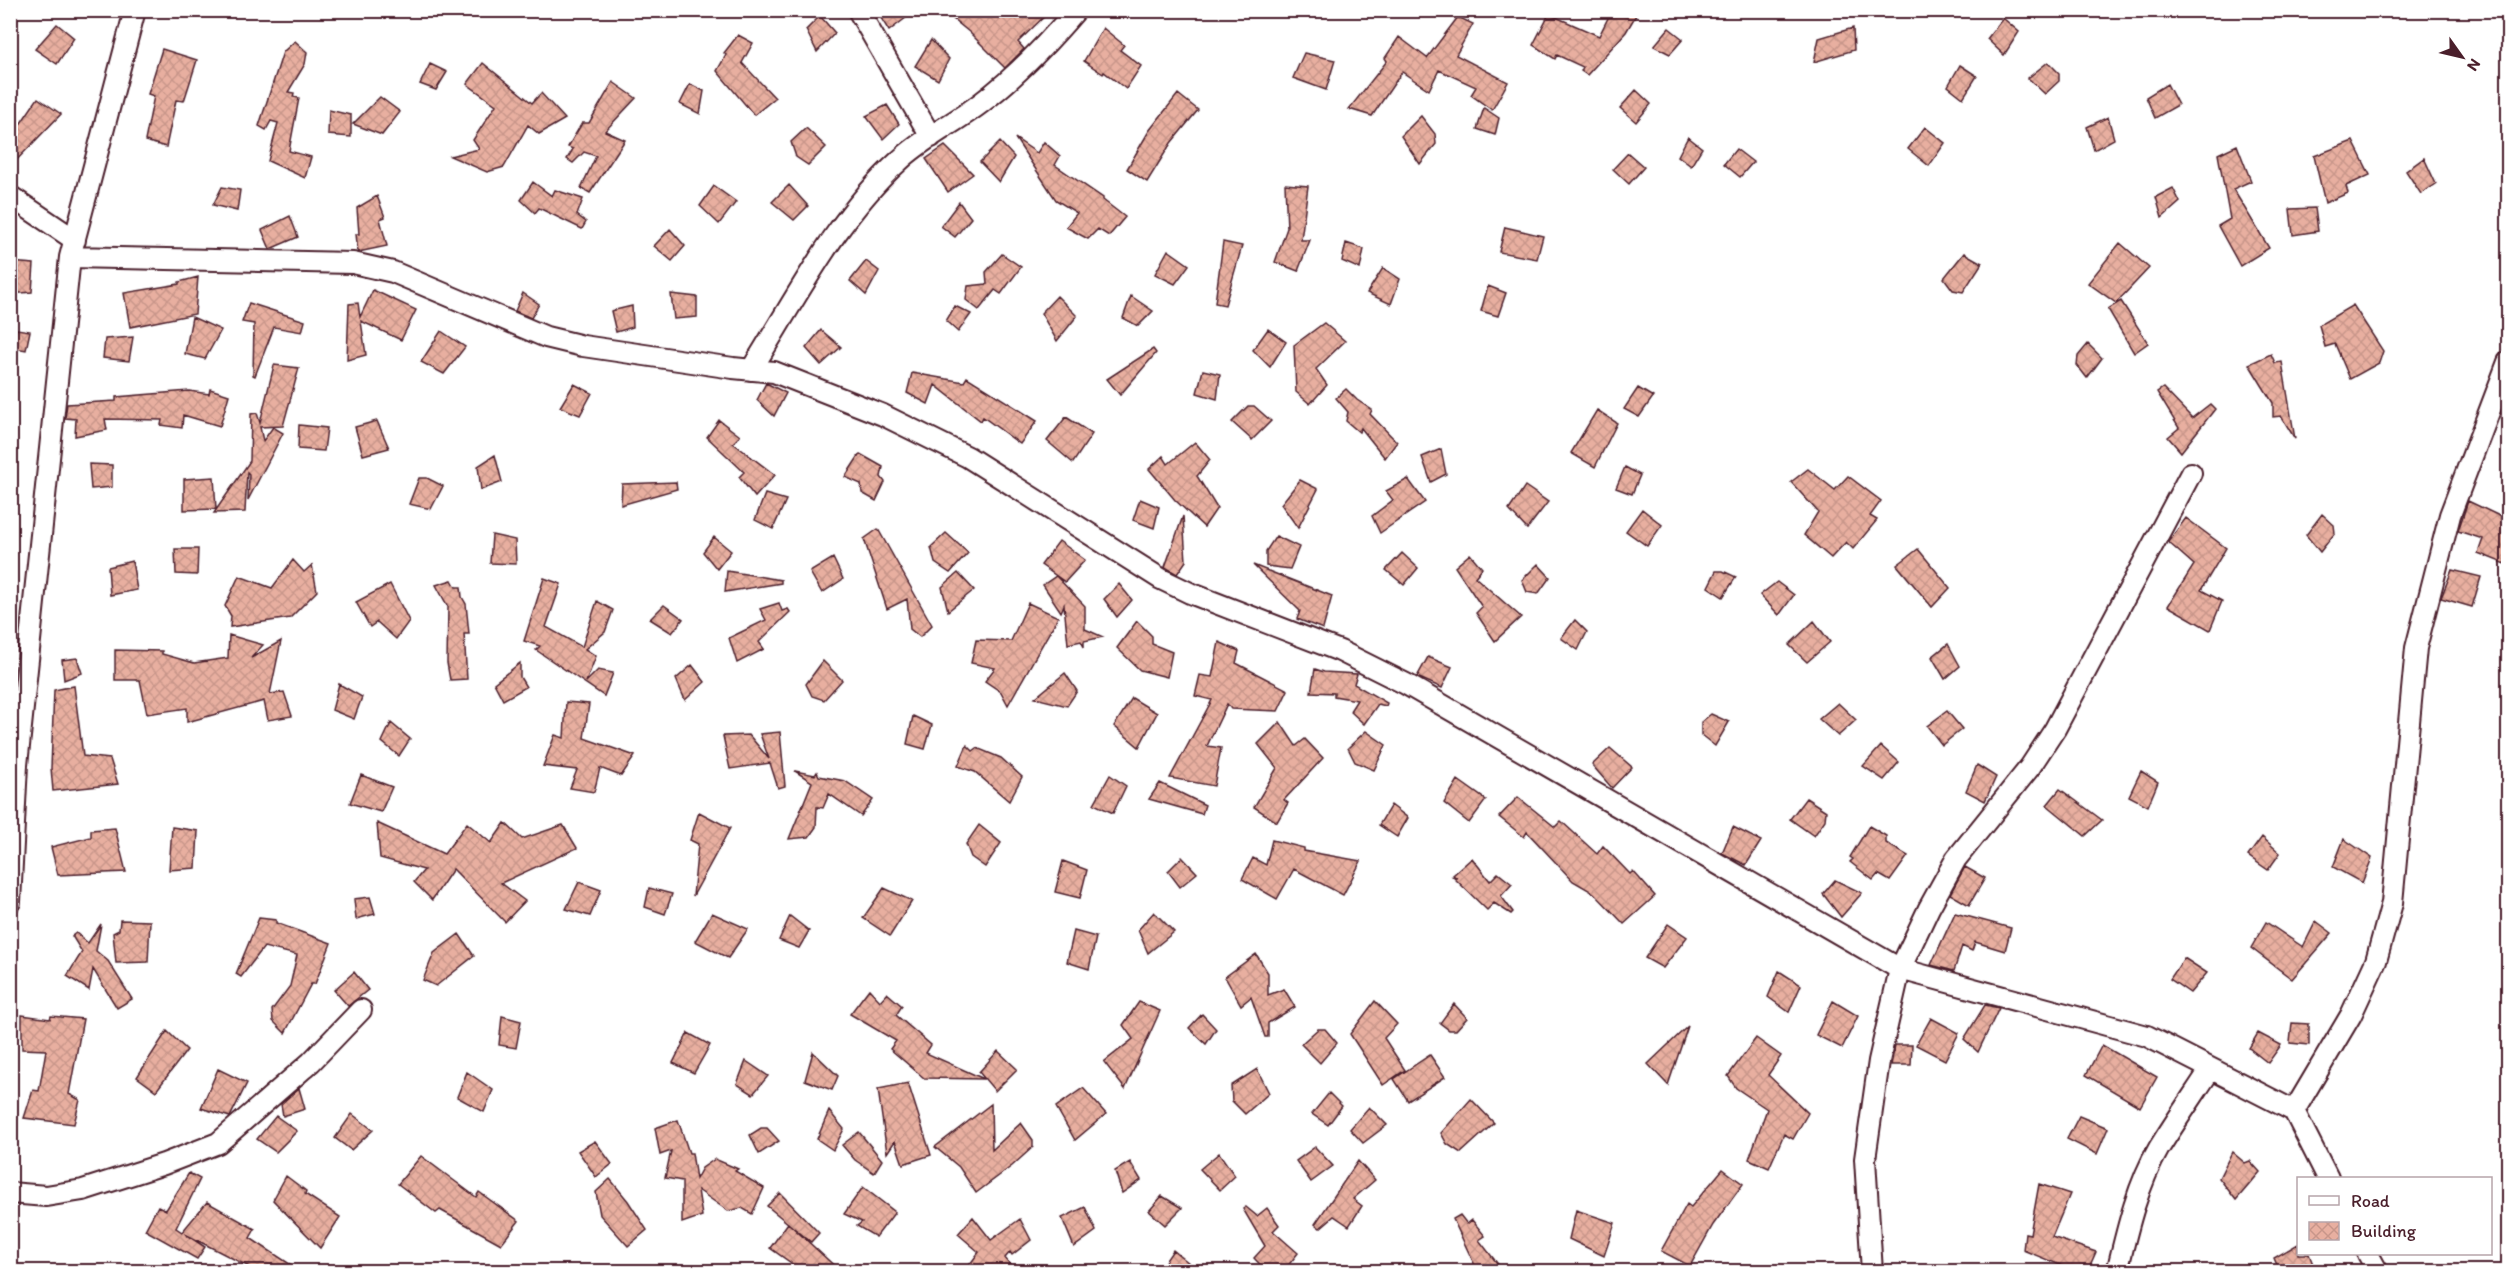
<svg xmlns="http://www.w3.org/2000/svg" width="2519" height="1282" font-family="Itim,sans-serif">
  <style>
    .building { fill: url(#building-cross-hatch); stroke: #4a1f2b; stroke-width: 1.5 }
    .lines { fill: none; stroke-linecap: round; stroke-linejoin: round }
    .street-casing { stroke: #4a1f2b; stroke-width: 24 }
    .street { stroke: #fff; stroke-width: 20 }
  </style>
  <defs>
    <pattern id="building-cross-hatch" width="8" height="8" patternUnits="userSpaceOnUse" patternTransform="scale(1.5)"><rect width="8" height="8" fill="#e8afa0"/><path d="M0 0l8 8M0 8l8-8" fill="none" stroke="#c8968a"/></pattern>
  </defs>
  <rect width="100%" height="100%" fill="#fff"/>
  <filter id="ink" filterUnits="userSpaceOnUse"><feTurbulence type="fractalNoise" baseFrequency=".0167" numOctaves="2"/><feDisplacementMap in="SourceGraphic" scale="12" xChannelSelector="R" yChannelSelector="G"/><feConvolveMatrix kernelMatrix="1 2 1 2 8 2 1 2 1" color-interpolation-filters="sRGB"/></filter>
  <g filter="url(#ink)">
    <!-- building -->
    <path class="building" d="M876,10H916L889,31Z
      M942,10H1051L1018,42L1024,49L1005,68L969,32Z
      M1612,10H1639L1626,32L1587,75L1581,71L1583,67L1557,55L1555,59L1533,45L1549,14L1599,36Z
      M820,16L835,33L817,52L806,30Z
      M1458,17L1473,24L1456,55L1508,82L1492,110L1471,95L1476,87L1439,70L1429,90L1402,72L1372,116L1349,109L1387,61L1385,58L1399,37L1427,58Z
      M2003,18L2019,32L2004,55L1987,39Z
      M57,24L74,38L57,64L35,49Z
      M1103,28L1124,45L1120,50L1141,66L1126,89L1104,72L1103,74L1084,61Z
      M1669,28L1683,39L1670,54L1654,46Z
      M1853,28L1854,50L1814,62L1819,38Z
      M738,35L753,43L742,63L775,98L754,115L717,71L726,55L724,53Z
      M931,40L949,59L938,80L915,66Z
      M295,41L307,52L305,64L288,92L294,93L293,97L299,98L289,151L311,157L305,178L268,161L278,123L271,121L266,130L259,126L283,52Z
      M162,49L197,60L184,101L176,100L166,147L145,141L154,96L148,94Z
      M1304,53L1335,60L1326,90L1293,78Z
      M2048,62L2059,73V81L2045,94L2028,78Z
      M483,63L532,103L541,93L565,119L539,134L528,125L504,167L487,172L450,156L479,149L473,140L496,105L467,84Z
      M430,64L447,72L436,90L420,84Z
      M1960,65L1977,76L1963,98L1948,86Z
      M613,82L636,98L605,131L625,140L590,193L581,188L596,156L584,152L573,163L567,159L573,149L568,147L582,123H589Z
      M690,84L704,91L700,114L680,104Z
      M2167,84L2178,105L2155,118L2146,97Z
      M1636,90L1651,104L1636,122L1620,108Z
      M1178,94L1198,110L1171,143L1147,182L1127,169L1149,131Z
      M380,97L400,112L382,135L353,124Z
      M38,98L61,114L10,167V139Z
      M887,105L899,124L883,139L866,116Z
      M1484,108L1499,118L1495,135L1477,129Z
      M329,110L351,115V137L328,135Z
      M1421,116L1435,134L1436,144L1420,164L1401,136Z
      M2108,117L2114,139L2094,150L2087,127Z
      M1925,127L1945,143L1929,166L1908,149Z
      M806,128L826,147L808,165L796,157L791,142Z
      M1688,137L1702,148L1691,166L1678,156Z
      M1015,138L1037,153L1044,142L1060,156L1055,165L1103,198V200L1125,217L1109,236L1098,229L1088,239L1066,227L1077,213L1056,200Z
      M2353,141L2370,175L2346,186L2348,193L2325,203L2314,156Z
      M1000,142L1014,157L999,182L980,162Z
      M2237,145L2251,181L2233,189L2269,248L2240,266L2218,226L2230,219L2218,154Z
      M945,146L973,174L948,192L926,159Z
      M1736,149L1753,162L1740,177L1724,164Z
      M1628,153L1644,167L1629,184L1613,169Z
      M2424,158L2436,184L2421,194L2406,171Z
      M533,182L552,196L555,190L583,199L577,215L586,222L582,229L539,208L535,213L521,200Z
      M1285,184L1308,186L1301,240H1310L1298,271L1275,262L1287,228Z
      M789,185L808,206L794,220L772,202Z
      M714,186L736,202L719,224L700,206Z
      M222,187L240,190L237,211L213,205Z
      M2173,188L2180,202L2162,218L2156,197Z
      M377,196L385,217L380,219L387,246L358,252L356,234H359L357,208Z
      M959,202L971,218L955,237L941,226Z
      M2315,208L2318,231L2293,235L2290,209Z
      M290,216L298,237L270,249L262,230Z
      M1505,227L1543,236L1537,259L1499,252Z
      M670,229L685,246L672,261L654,246Z
      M1223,242L1242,246L1225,305L1215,303Z
      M1346,243L1364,249L1360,269L1342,261Z
      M2120,243L2149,268L2116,303L2088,283Z
      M1168,250L1189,265L1175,284L1155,274Z
      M1964,253L1982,263L1963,292L1953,290L1944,278Z
      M1002,254L1021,267L1001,294L995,290L979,310L966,300L968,286L987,284L986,272Z
      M866,261L879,271L866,295L850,281Z
      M10,262L34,264L32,292L10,294Z
      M1383,268L1400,279L1391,304L1367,293Z
      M198,277L195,314L130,327L124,293L179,284V282Z
      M1488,286L1506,293L1498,316L1481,311Z
      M373,290L416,310L401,340L361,321L366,355L347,360L349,304L358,303L360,317Z
      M523,293L539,304L531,318L515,311Z
      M671,294L697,297V317L674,319Z
      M1057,296L1077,316L1057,341L1041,313Z
      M1131,296L1153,311L1138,326L1123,318Z
      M2121,301L2148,343L2134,353L2108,309Z
      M249,303L305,321L302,332L274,327L255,376L253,375L254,324L242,322Z
      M2353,305L2383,351L2379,363L2350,379L2335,344L2325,347L2319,325Z
      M632,306L633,327L616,332L611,311Z
      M955,306L971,314L958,332L946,321Z
      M192,317L221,330L205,359L185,354Z
      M1324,323L1345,341L1316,369L1327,385L1310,404L1296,392L1294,345Z
      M10,328L30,331L26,350L10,347Z
      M1268,329L1286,342L1270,367L1253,350Z
      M821,330L841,347L821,365L806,348Z
      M441,331L465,347L444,374L421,362Z
      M133,337L129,361L103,358L105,339Z
      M2088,344L2102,358L2087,378L2077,365L2078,356Z
      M1153,349L1156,353L1120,395L1107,379Z
      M2271,354L2275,363L2282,362L2295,439L2281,416L2273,417V403L2249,364Z
      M274,365L299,368L283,426L260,427L263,441L273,427L283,433L248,500L249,474L247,472L245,512L214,513L250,461L251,414L257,413L260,423Z
      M1203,370L1220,374L1217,399L1197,393Z
      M912,373L964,382L967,377L1037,421L1020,444L983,417L981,421L935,385L928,404L907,393Z
      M766,383L786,393L774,416L757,400Z
      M574,384L592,393L580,415L560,407Z
      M1638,388L1653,397L1639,417L1624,409Z
      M2163,388L2192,418L2210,404L2215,409L2181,452L2168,437L2179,428L2157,392Z
      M210,389L229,395L220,426L183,415L182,428L161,425L162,420L105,419L107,430L75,436L76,419L65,418L67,404L116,401V397L189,391L209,394Z
      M1346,389L1357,400L1372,410L1370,414L1397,442L1385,458L1361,428L1359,432L1346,421L1348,412L1336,398Z
      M1248,406H1254L1271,421L1252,440L1232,422Z
      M1597,410L1617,423L1595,467L1571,453Z
      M1066,417L1092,434L1073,463L1047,441Z
      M719,420L740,436L733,443L775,475L755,497L739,477L744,472L707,437Z
      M377,421L389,448L363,455L355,427Z
      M299,425L327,428L324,451L298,449Z
      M1195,442L1210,460L1197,476L1217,508L1204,527L1175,500L1149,469L1163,456L1168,464Z
      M1441,449L1446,474L1431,482L1422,457Z
      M860,454L883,467L881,477L885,482L876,501L862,493L861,484L845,477Z
      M495,455L502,482L481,490L478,466Z
      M89,464L112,465V487L91,489Z
      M1625,467L1640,475L1632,494L1616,488Z
      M1808,469L1835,490L1848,476L1881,501L1870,516L1877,520L1853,549L1846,542L1831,558L1804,535L1818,512L1791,482Z
      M214,477L216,509L184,510V479Z
      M419,478H427L443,486L431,509L409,504Z
      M1408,479L1425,502L1380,533L1372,516L1393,500L1386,491Z
      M1300,480L1318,489L1298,528L1281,504Z
      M676,482L677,489L621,505L622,484Z
      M1525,486L1548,502L1527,529L1509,510Z
      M765,494L786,500L773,529L755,520Z
      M1140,499L1159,507L1154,528L1133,520Z
      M2468,501L2508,520V565L2478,553L2483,539L2458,531Z
      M1642,509L1662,525L1647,546L1626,531Z
      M2322,514L2334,525L2335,533L2320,552L2306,535Z
      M1183,516L1186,561L1177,574L1165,567Z
      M2186,518L2226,548L2201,590L2222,601L2210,630L2168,606L2194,565L2168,542Z
      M878,529L932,625L920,637L910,629L907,599L887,609L864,539Z
      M946,533L968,553L950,573L935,563L931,547Z
      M492,535L515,540L516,564L490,563Z
      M1276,536L1299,547L1290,569L1266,566V551Z
      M714,537L731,551L717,569L703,552Z
      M1059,541L1085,560L1065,582L1041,565Z
      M175,549H198L197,575L176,574Z
      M1918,549L1950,588L1932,607L1897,565Z
      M1402,553L1418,568L1404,585L1386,570Z
      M1470,554L1482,568L1475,577L1521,617L1495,641L1476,613L1482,607L1455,567Z
      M833,558L843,579L822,593L810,572Z
      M293,560L304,572L312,565L317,591L290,618L230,627L231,616L225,606L239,576L272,588Z
      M132,561L137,590L110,595L108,567Z
      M1538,564L1550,577L1538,594L1527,592L1522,580Z
      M1253,565L1332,596L1323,629L1297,619L1300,611Z
      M2452,570L2481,577L2472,607L2441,598Z
      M727,571L781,580V583L725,592Z
      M1716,571H1723L1736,577L1723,597L1708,587Z
      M958,573L974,590L948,611L942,587Z
      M1056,576L1085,606V629L1103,637L1084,641V647L1081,641L1068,644L1064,605L1061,612L1043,585Z
      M544,578L561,584L546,627L582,647L597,601L613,610L605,632L585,649L596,656L586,682L598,670L613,673L604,696L536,650L540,646L524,641Z
      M452,580L456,587H461L462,597L466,604L469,634H464L467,679L450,680L447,663L448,607L436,585Z
      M1777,582L1794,595L1779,615L1760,595Z
      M390,584L409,621L396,639L377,622L370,627L356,602Z
      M1119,584L1132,600L1117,617L1104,599Z
      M779,603L782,611L788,609L790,612L759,642L764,649L737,663L729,638L766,620L760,609Z
      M1028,603L1058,617L1008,705L1001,692L985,681L995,668L971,663L976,640L1011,641Z
      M664,605L683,619L672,633L650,619Z
      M1575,620L1587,632L1578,650L1561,638Z
      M1137,621L1152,636V644L1172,652L1167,677L1140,670L1117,648Z
      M1814,621L1830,642L1807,662L1789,645Z
      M229,635L263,645L251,658L281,641L270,694L284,692L292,716L268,720L264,701L187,722V708L147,714L140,680H115V650L162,651V654L194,663L228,658Z
      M1219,642L1239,651L1236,663L1288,690L1278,711L1231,709L1227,704L1207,746L1221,748L1214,786L1170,778L1212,700L1195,696L1200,675L1212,677Z
      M1948,644L1960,666L1945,679L1932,657Z
      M1428,657L1452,667L1442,688L1417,677Z
      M77,658L82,673L64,680L62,660Z
      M823,661L842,680L824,700L812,696L806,684Z
      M520,663V677L526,687L503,700L494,683Z
      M692,665L705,682L685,700L676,679Z
      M1315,669L1324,672L1357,674L1354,684L1387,703L1386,706L1378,704L1364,724L1350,711L1357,700L1334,696V693L1311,692Z
      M1065,673L1077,691L1067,706L1035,698Z
      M339,684L362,697L354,719L332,710Z
      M74,686L83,756L110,759L118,784L53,791L51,768L54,690Z
      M1132,698L1157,713L1139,747L1114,726Z
      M566,702L589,704L584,738L635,756L621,776L600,768L594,792L570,788L577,770L543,766L555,735L564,738Z
      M1838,703L1856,720L1838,736L1819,719Z
      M1947,711L1962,729L1942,745L1927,726Z
      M1711,714L1729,722L1715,746L1701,735V722Z
      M913,716L932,725L925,749L907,744Z
      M1280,722L1296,746L1305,739L1323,758L1284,800L1288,803L1277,822L1254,807L1277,768L1258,744Z
      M391,723L410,739L399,756L382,742Z
      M1366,731L1386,745L1374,770L1355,762L1348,748Z
      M780,732L785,786L778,788L770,763L730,769L723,736L749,735L769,759L760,734Z
      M967,745L973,751L977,748L1001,758L1022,777L1009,801L975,772L958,766Z
      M1881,746L1899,762L1884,780L1863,766Z
      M1610,748L1632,767L1612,788L1592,765Z
      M1977,765L1996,777L1985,801L1966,791Z
      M795,771L815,775L817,772L819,776L845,781L873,800L861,816L829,794L823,808L817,807L816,827L809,837L789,839L812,782Z
      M2141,771L2158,782L2148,806L2129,796Z
      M361,775L392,787L381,812L350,803Z
      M1110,775L1126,786L1113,813L1094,804Z
      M1458,780L1486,800L1469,823L1444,803Z
      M1160,783L1205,805L1202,814L1149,799Z
      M2060,789L2102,820L2085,836L2047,805Z
      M1518,797L1555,827L1561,821L1597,854L1603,846L1630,874L1633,871L1655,896L1624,924L1594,893L1573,881L1527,832L1524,837L1499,817Z
      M1806,798L1826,811L1825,820L1814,836L1790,819Z
      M1391,805L1408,818L1397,837L1379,825Z
      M699,812L730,828L693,896L698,844L690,840Z
      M377,823L444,854L467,823L491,843L505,823L522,839L563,825L577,848L501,883L525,901L505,922L453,869L432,900L414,882L424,870L380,858Z
      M979,825L1001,843L985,867L971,857L966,844Z
      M1869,826L1886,836V843L1908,856L1890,881L1878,874L1873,880L1850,862L1853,859L1850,857Z
      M172,827L198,831L196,868L169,870Z
      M1733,827L1761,841L1746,865L1722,853Z
      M115,828L126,872L58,875L51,847L91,837V830Z
      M2262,837L2280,853L2268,870L2248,856Z
      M2344,839L2372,858L2362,883L2333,867Z
      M1272,840L1304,848V851L1361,861L1343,895L1294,869L1277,899L1242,879L1253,858L1266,865Z
      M1182,857L1197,873L1180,887L1168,871Z
      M1472,858L1490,881L1498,873L1512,884L1501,896L1513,912L1511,914L1494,903L1487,910L1453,877L1457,878L1453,875Z
      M1063,861L1087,870L1080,898L1055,892Z
      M1965,867L1985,878L1969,905L1950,894Z
      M1835,880L1862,893L1841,917L1823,894Z
      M579,882L601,890L590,916L566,909Z
      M649,888L672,894L665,914L645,907Z
      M884,888L912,901L890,936L863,918Z
      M370,897L375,914L356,919L354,899Z
      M1154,912L1174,932L1148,953L1138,930Z
      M712,913L748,929L728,958L695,941Z
      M1955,913L2011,928L2005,951L1975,942L1972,951L1962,946L1954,971L1931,965Z
      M790,916L809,931L799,948L779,940Z
      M259,918L276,920V923L331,943L315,984H311L285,1033L273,1021L272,1010L290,986L297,955L264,947L241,977L236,974Z
      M120,920L150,921L148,962L116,963L113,933L119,930Z
      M2316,921L2332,933L2292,979L2251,948L2266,922L2303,947Z
      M101,924L96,951L108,961L132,999L117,1008L93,969L89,990L67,976L82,952L72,936L76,933L88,943Z
      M1668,924L1687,937L1663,968L1645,958Z
      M1074,931L1096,937L1089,969L1067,962Z
      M459,934L474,956L436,986L423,980L434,953Z
      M1256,954L1268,973V995L1284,989L1295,1007L1268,1023V1037H1265L1251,997L1241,1005L1225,977Z
      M2184,958L2207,973L2190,993L2170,979Z
      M1779,971L1801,985L1789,1012L1768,997Z
      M354,972L368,990L348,1006L334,990Z
      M869,989L880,1001L887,993L902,1006L896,1015L931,1045L926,1053L984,1079L924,1078L890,1049L896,1041L850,1014Z
      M1375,1001L1397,1024L1384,1038L1405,1070L1383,1085L1350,1034Z
      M1833,1001L1858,1016L1842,1048L1816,1035Z
      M1139,1002L1160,1011L1125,1089L1104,1062L1133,1039L1123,1025Z
      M1454,1004L1467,1018L1456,1030H1449L1440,1023Z
      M1985,1005L1999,1008L1978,1052L1964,1039Z
      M1202,1014L1216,1029L1206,1044L1189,1028Z
      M22,1015L50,1019L51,1016L83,1019L69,1094L80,1100L74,1124L24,1118L33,1090L39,1091L46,1050L22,1049Z
      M502,1016L521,1021L516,1048L499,1045Z
      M1931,1018L1959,1033L1945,1060L1916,1045Z
      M2292,1023L2309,1024V1045L2290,1043Z
      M1688,1026L1668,1085L1648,1064Z
      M1318,1029H1325L1337,1043L1320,1063L1301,1044Z
      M167,1031L187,1050L156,1091L137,1077Z
      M688,1033L710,1045L694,1073L673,1063Z
      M2258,1033L2281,1045L2268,1063L2249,1048Z
      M1756,1038L1781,1056L1768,1075L1808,1113L1793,1139L1784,1134L1769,1168L1749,1159L1767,1109L1736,1088L1728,1076Z
      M1895,1045H1912L1911,1065H1891Z
      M2102,1045L2157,1077L2140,1107L2086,1075Z
      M998,1051L1017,1069L995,1091L979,1072Z
      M813,1052L838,1076L832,1090L805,1080Z
      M1430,1055L1445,1077L1408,1101L1394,1079Z
      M746,1061L768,1076L753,1094L737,1084Z
      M218,1069L247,1083L230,1117L201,1108Z
      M1257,1069L1269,1093L1245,1114L1232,1101L1231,1086Z
      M467,1072L493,1090L484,1112L457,1097Z
      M908,1083L931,1155L903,1164L895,1141L887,1153L878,1089Z
      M299,1088L305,1109L283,1116L281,1104Z
      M1083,1088L1106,1114L1075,1140L1056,1107Z
      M1329,1093L1342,1106L1328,1125L1312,1114Z
      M1471,1099L1494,1123L1461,1153L1447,1144L1441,1133Z
      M991,1104L992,1150L1021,1123L1033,1140V1147L1012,1166L976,1193L959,1167L935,1147Z
      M1369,1107L1387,1125L1363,1143L1350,1129Z
      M829,1111L844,1129L833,1150L817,1139Z
      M352,1114L373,1130L351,1150L335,1138Z
      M276,1116L297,1131L276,1152L257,1139Z
      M2079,1116L2108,1128L2097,1154L2067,1139Z
      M678,1120L689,1153H692L696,1179L702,1168L715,1159L738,1169L735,1171L764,1188L752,1214L742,1208L728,1211L698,1190L702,1216L682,1223V1181L665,1178L671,1151L660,1155L655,1128Z
      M761,1128H767L779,1141L759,1154L750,1135Z
      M859,1132L882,1160L874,1173L855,1160L842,1145Z
      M595,1141L612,1164L596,1177L578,1151Z
      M1315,1147L1333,1166L1311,1182L1296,1161Z
      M2232,1152L2245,1163L2250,1161L2260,1172L2236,1200L2219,1178Z
      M1219,1153L1235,1176L1220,1190L1200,1169Z
      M421,1156L476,1197L479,1192L519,1221L501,1244L440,1210L436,1213L398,1184Z
      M1358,1161L1375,1180L1353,1199L1362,1206L1349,1226L1334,1216L1320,1228L1315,1224Z
      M1130,1162L1141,1180L1122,1193L1115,1171Z
      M1723,1169L1743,1184L1713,1225L1690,1266L1661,1251L1687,1204L1691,1207Z
      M189,1173L200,1179L176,1228L182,1232L207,1202L255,1229L250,1238L302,1272H259L185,1234L205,1247L197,1259L145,1230L158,1206L166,1210Z
      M286,1176L306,1191L305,1194L340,1217L320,1248L273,1200Z
      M610,1179L628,1201L647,1230L628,1246L600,1215L596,1192Z
      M2039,1184L2070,1194L2052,1237L2096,1252L2087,1272H2077L2023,1250L2025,1233L2030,1234Z
      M863,1187L895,1212L876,1237L857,1226L862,1222L844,1214Z
      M780,1193L819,1233L811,1242L767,1206Z
      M1162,1196L1182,1208L1165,1225L1149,1211Z
      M1085,1207L1096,1231L1074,1247L1062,1218Z
      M1246,1207L1257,1216L1267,1208L1279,1225L1273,1231L1298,1253L1283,1272H1267L1254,1258L1265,1246L1243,1209Z
      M1576,1210L1615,1223L1604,1256L1569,1239Z
      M1460,1215L1467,1224L1472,1220L1485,1236L1479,1240L1504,1272H1478L1453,1219Z
      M973,1217L991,1240L1020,1219L1031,1240L1012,1255L1010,1252L1005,1258L1016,1272H1002L997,1267L993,1272H964L979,1252L958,1234Z
      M788,1223L841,1272H804L770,1248Z
      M2298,1244V1254H2309L2316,1272H2298L2297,1269L2280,1272L2274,1258Z
      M1173,1250L1200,1272H1158Z"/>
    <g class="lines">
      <defs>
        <path id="street" d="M858,10L931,137
          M10,196L75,240
          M70,257L353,263L393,272L546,337L583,346L733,368L774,372L883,415L968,457L1161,579L1190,593L1340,651L1406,684L1900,969L2147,1036L2294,1111
          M751,370C796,299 836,218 899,161C923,138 955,123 981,103C1017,76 1047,44 1076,10
          M10,902L17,765L70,257L135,10
          M2328,1178L2294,1111L2351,1015L2376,961L2392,903L2416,648L2450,515L2508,362
          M10,1193L46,1196L83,1190L164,1164L218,1143L311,1062L361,1010
          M2368,1254L2378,1272
          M1872,1272L1865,1159L1879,1061L1900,969L1929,908L1956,859L2030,767L2055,729L2191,473
          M2117,1272C2127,1230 2137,1186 2159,1148C2175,1122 2193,1096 2210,1070"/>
      </defs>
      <!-- street casing -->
      <use href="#street" class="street-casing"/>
      <!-- street -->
      <use href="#street" class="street"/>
    </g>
  </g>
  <!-- margin -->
  <rect width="2519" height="1282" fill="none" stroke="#fff" stroke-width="36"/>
  <rect x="18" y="18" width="2483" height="1246" fill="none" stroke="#4a1f2b" stroke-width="2" filter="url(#ink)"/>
  <!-- legend -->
  <rect x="2297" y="1177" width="195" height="78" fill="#ffffff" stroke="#b7a5aa" stroke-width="1.5"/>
  <rect x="2309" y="1196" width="30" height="9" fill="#ffffff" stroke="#b7a5aa" stroke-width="1.5"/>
  <text x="2351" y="1207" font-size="18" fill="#4a1f2b">Road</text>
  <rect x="2309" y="1222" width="30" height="18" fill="url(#building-cross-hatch)" stroke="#b7a5aa" stroke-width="1.5"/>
  <text x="2351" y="1237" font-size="18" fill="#4a1f2b">Building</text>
  <!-- north arrow -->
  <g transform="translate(2462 57) rotate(124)" stroke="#ffffff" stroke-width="4.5" paint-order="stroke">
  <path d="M0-4.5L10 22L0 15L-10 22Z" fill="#4a1f2b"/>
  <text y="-9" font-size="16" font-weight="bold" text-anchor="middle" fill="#4a1f2b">N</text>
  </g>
</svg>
